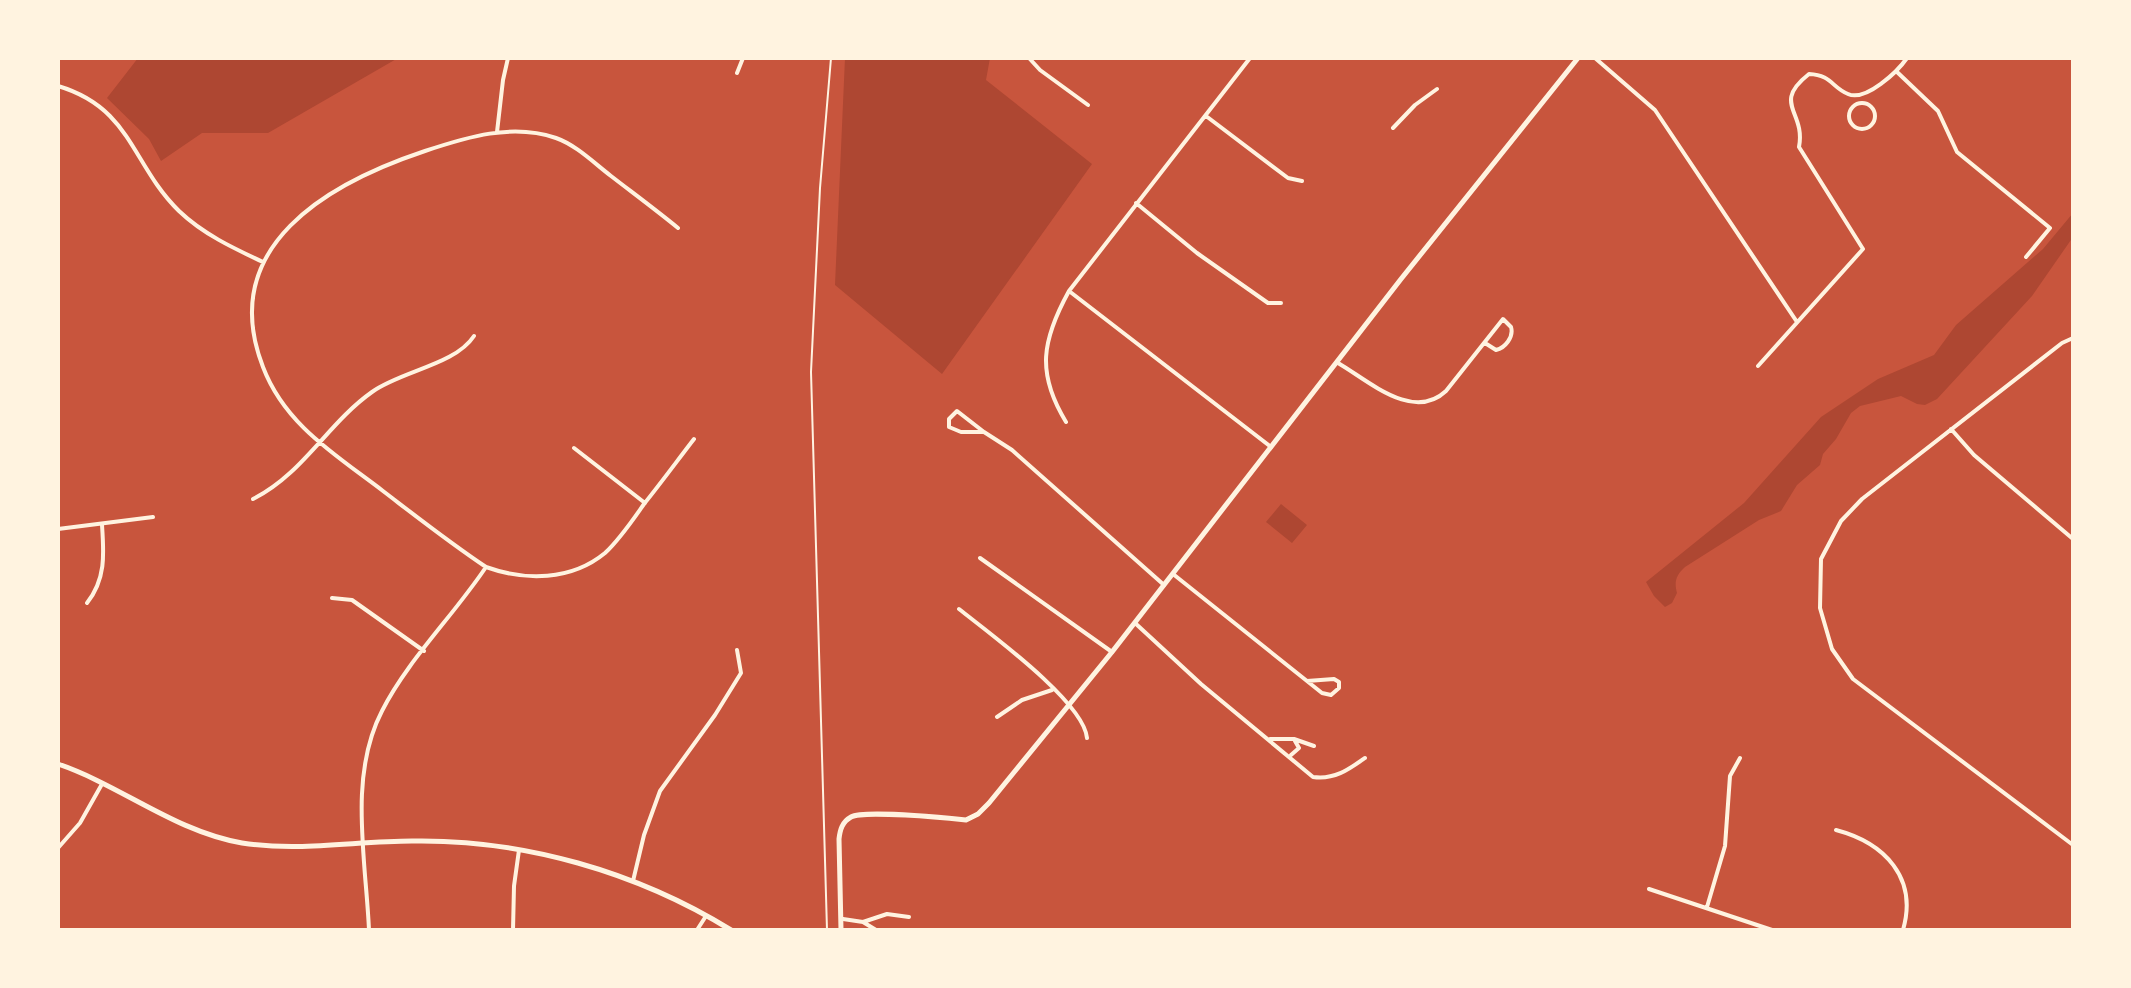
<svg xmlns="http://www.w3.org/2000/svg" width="2131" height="988" font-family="Signika,sans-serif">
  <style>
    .green { fill: #ae4732 }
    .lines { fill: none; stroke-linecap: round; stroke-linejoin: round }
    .path { stroke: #fff3e0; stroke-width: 2 }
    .minor { stroke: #fff3e0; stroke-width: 4 }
    .tertiary { stroke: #fff3e0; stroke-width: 5 }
  </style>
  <rect width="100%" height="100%" fill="#c8553d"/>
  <!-- green -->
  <path class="green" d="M138,58H398L268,133H202L161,161L149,139L107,98Z
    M845,58H990L986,80L1092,164L942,374L835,285Z
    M2073,213V237L2032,296L1937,399L1925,405L1917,404L1901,396L1860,406L1851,413L1836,439L1823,454L1820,465L1797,485L1781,511L1759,520L1685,567C1676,575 1674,582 1677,593L1672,603L1665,607L1654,596L1646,582L1744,503L1821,417L1878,379L1934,355L1956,325L2043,249Z
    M1281,504L1307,525L1292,543L1266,522Z"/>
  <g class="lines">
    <!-- path -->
    <path class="path" d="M827,930L811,372L820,188L831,58"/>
    <!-- minor -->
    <path class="minor" d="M1029,58L1040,70L1088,105
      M1595,58L1655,110L1797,322
      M1896,71L1938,111L1957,152L2050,228L2026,257
      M737,73L743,58
      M58,86C132,108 131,164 179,211C203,234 233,248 263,262
      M1849 116a13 13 0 1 1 26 0a13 13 0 1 1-26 0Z
      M1206,116L1288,178L1302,181
      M1393,128L1415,105L1437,89
      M497,132L503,80L508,58
      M1136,203L1197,253L1268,303H1281
      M678,228C656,210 633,193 611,176C594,163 576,145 556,138C512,123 467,137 425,151C329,183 216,246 263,367C285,425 336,455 383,491C417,517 450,543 486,567C525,581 571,581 605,553C620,539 632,521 644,504C661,483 677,461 694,439
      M1069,291L1271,447
      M2073,338L2062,343L1862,499L1841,521L1821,559L1820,608L1832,649L1853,679L2073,845
      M1338,363C1369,381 1413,422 1446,391L1503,319L1511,327C1514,337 1505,348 1496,350L1485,343
      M1758,366L1863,249L1799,147C1806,111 1771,104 1809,74C1832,75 1831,87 1848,94C1866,102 1898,71 1907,58
      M957,411L984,432H961L949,427V419Z
      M1066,422C1036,373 1042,340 1069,291L1250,58
      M1951,429L1974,455L2073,539
      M984,432L1012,450L1164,585
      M574,448L645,503
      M253,499C303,474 328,423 372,392C401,371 455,365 474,336
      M58,529L153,517
      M980,558L1112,652
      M1173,574L1307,681
      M332,598L352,600L424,651
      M87,603C106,579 104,554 102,525
      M959,609C989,633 1084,702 1087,738
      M1135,623L1201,684L1313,777C1334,780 1348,770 1365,758
      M1334,679L1339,682V688L1331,695L1322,693L1307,681Z
      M997,717L1022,700L1052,690
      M1270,739H1294L1314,746
      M1291,755L1299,748L1295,741
      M1836,830C1885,843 1918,878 1903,930
      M58,848L80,823L102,784
      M633,881L644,835L660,791L715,715L741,673L737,650
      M1649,889L1772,930
      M1707,907L1725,846L1730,776L1740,758
      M843,919L863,922L876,930
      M863,922L887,914L909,917
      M369,930C366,860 348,776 382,711C407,661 454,615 486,567
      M513,930L514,886L519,850
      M697,930L706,916"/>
    <!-- tertiary -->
    <path class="tertiary" d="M58,764C122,786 174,831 242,843C299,852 356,841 412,841C523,839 637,872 731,930
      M841,930L839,839C840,830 842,822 851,817C863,810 946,818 966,820L978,814L989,803L1112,652L1401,279L1578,58"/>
  </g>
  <!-- border -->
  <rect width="2131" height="988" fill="none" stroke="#fff3e0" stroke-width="120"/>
</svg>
